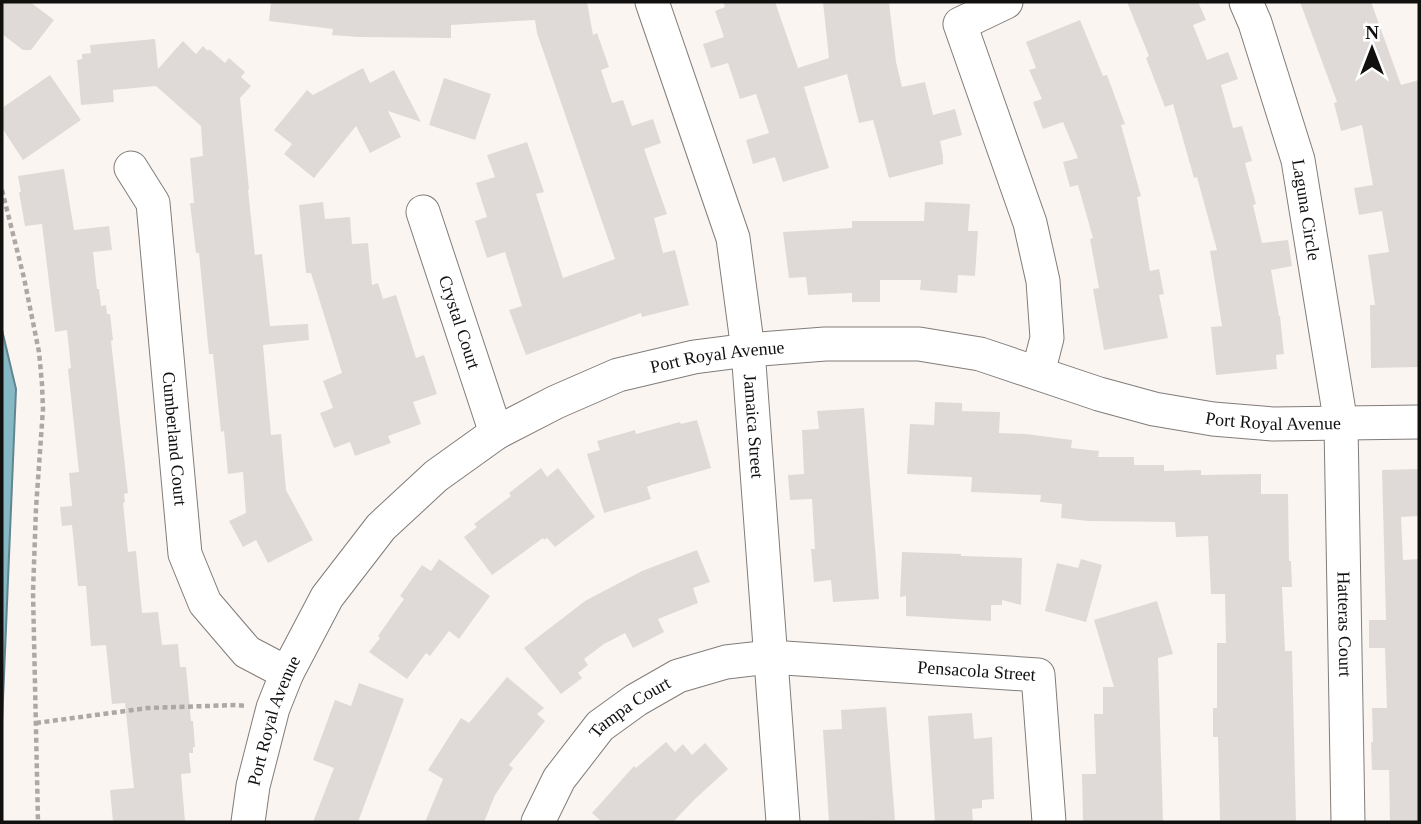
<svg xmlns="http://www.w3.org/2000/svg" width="1421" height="824" font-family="Georgia,serif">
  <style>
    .water { fill: #85b9c6; stroke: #62868f; stroke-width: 2 }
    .building { fill: #dfdad7 }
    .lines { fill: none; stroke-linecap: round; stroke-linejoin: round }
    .minor-casing { stroke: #817c79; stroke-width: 35 }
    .path { stroke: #ada8a6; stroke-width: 4.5; stroke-dasharray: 5 3.5; stroke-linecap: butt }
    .minor { stroke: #fff; stroke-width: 33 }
    .labels { text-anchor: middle; stroke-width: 7; stroke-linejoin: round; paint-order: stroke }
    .street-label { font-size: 18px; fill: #12100f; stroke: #fff }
  </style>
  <rect width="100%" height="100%" fill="#fbf5f2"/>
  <!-- water -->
  <path class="water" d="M2,330L16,389L2,723Z"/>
  <!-- building -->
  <path class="building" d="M2,2H30L54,20L31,50H23L2,34Z
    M271,2H587L593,35L597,33L609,67L601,70L612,103L623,100L632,126L653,119L661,143L644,149L667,214L654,218L663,253L675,250L689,305L642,317L641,313L526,355L509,310L522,306L505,252L487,258L475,221L487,217L476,183L495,177L487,155L527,142L544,192L536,194L563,278L615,259L537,33L535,20L451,25V38L359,37L332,35L333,29L269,21Z
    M723,2H775L798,68L829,58L823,2H889L896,62L902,87L925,82L933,115L955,109L962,135L940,141L943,156V164L889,178L873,120L859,123L847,74L804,87L829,168L783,182L775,157L753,164L746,140L769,133L756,94L740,99L728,63L711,68L703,44L724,37L715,11L725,7Z
    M1127,2H1198L1206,20L1193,25L1207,60L1228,52L1238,79L1221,85L1233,128L1242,126L1252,161L1245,163L1256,204L1253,205L1262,243L1288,240L1292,266L1271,270L1279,316H1280L1284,354L1276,355L1277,369L1216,375L1211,327L1222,326L1210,251L1217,250L1197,177L1194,178L1173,104L1165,107L1146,58L1149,56Z
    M1300,2H1371L1401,85L1419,80V367L1371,368L1370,305H1375L1368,255L1389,252L1382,211L1359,215L1354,188L1373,185L1362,125L1341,131L1334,103L1337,102Z
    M1080,20L1103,76L1107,75L1125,124L1121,125L1141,196L1137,197L1150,271L1159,269L1164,294L1159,295L1168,338L1104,350L1093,289L1099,288L1090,239L1093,238L1078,185L1070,187L1063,162L1078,158L1063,122L1043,129L1033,102L1042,99L1029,70L1036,68L1026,42Z
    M155,39L158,69L183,41L196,54L203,46L208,51L209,49L225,63L229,58L245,72L241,77L251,86L240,98L249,190H248L255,255L262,254L270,326L308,324L309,340L263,345L271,435L281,434L286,490L313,540L268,563L256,540L243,547L229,521L246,513L243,472L228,474L224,431L221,432L213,354H209L199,253H196L190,203H194L190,158L203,156L201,126L156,86L113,90L114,102L81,105L77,60L82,59V54L91,53L90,45Z
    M363,68L370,83L394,70L421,122L388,111L401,137L370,153L356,126L314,178L284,154L292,144L274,130L307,90L313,95Z
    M50,75L81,120L23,160L2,128V108Z
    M444,78L491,94L475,140L429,125Z
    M64,169L74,230L109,226L112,250L93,252L97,289H99L101,306L106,305L107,314H110L113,340L111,341L128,493L124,494L125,502L123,503L128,552L136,551L142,613L158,612L162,645L178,644L180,667H186L191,721H193L195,747H193V753H189L191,773L181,774L185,822H113L110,790L134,788L125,703L112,704L106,645L91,646L86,586H78L72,525L62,526L60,507L72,506L69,473L79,472L68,369L71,368L67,330L55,332L42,224L25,226L19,192H21L18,176Z
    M323,202L325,219L350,217L352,244L368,243L372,285L378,283L383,299L396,295L416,358L424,355L437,394L413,402L421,424L388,436L391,443L355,456L350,442L334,448L320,413L333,408L323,381L342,373L311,273H306L299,205Z
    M925,202L970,204L968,231H978L975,276L958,275L957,293L920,290L921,280H880V302H852V293L808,295L806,277L789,278L783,232L852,228V221H924Z
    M935,402L962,403V411L1000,412L999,433L1026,434L1072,440L1071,448L1099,451L1098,457H1134V465H1164V471L1201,470V475L1261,474V494H1288L1289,561H1291L1292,587H1282L1285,651H1292L1296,822H1220L1218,737H1213V708H1217V643H1226L1225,594H1211L1208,536L1176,537L1175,522L1088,521L1061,518L1062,504L1040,502L1041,495L971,492L972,477L907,474L910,424L934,425Z
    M864,408L879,599L833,602L831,580L814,582L811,549H815L812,499L790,500L788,475L804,474L802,430L819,429L817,411Z
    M697,420L711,468L651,485L647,487L651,499L604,513L587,454L600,450L597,441L635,430L636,434L680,422L681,424Z
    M541,468L547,477L558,468L595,517L555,547L547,538L544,540L543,538L492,575L464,537L477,527L474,524L511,496L509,493Z
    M1419,469V516L1401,517L1403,560L1419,559V822H1390L1389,770H1372L1371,742H1373L1372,708H1387L1385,648H1369V620H1386L1382,470Z
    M697,550L710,582L693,588L698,603L658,619L664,632L633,648L625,633L604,644L584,659L588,665L578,673L582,678L561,694L524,648L585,601L642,571Z
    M902,552L961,554V556L1022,558L1021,605L1002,600V605H991V621L906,616V596L900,597Z
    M439,559L490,596L459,639L449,631L430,656L426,653L407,679L369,652L380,638L378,636L404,599L400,596L422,565L431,571Z
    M1081,559L1102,565L1086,622L1045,611L1057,563L1078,568Z
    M1157,601L1173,654L1158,658L1163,822H1083L1082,774H1096L1094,714H1103V687H1114L1094,620Z
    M507,677L544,708L537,714L545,721L509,765L513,768L495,795L484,822H425L443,779L428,770L461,718L469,723Z
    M359,683L404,699L358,822H313L334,768L313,760L335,700L351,706Z
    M886,707L895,820L829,822L823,730L842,729L841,710Z
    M972,713L974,739L992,737L994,799L982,800V808L972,809L973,822H935L928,716Z
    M666,742L675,752L683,744L692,755L705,743L728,769L695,799L673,822H602L592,813L634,766L636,768Z"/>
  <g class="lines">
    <defs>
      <g id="minor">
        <path id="s1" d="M652,2L733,238L748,350L783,822"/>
        <path d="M1006,2L960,24L1030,223L1043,281L1047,338L1038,373"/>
        <path id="s2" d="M1246,2L1255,23L1298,160L1341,424L1348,822"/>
        <path id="s3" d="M131,168L153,203L185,554L205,603L247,652L287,673"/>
        <path id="s4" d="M423,212L496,433"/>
        <path id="s5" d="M248,822L253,786L273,708L287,673L327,597L381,527L436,476L496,433L556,402L618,375L694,357L748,350L825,344H919L980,354L1099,394L1154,409L1213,419L1273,424L1419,422"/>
        <path id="s6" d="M538,822L559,779L600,726L636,700L678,676L726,662L770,657L1038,675L1049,822"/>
      </g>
    </defs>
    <!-- minor casing -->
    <use href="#minor" class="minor-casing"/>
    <!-- path -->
    <path class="path" d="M2,190L24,278L39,352L42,384L43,409L36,508L33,592L38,822
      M36,723L148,708L236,705L247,706"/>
    <!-- minor -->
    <use href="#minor" class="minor"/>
  </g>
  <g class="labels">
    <!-- street labels -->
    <g class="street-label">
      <text dy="6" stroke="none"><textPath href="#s2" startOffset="217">Laguna Circle</textPath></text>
      <text dy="6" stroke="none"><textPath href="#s4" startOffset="116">Crystal Court</textPath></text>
      <text dy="6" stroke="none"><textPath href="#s5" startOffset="714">Port Royal Avenue</textPath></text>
      <text dy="6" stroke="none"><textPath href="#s5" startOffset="1281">Port Royal Avenue</textPath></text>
      <text dy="6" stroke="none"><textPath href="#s1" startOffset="439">Jamaica Street</textPath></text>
      <text dy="6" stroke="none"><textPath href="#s3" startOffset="278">Cumberland Court</textPath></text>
      <text dy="6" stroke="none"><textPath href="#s2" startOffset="634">Hatteras Court</textPath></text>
      <text dy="6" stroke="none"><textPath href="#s6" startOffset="509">Pensacola Street</textPath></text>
      <text dy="6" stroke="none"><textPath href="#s6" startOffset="150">Tampa Court</textPath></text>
      <text dy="6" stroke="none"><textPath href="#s5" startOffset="105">Port Royal Avenue</textPath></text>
    </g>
  </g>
  <!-- border -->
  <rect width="1421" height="824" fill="none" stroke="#12100f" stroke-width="7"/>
  <!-- north arrow -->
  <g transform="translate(1372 49)" stroke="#ffffff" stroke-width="5" paint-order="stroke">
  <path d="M0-5L12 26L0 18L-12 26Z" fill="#12100f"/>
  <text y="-10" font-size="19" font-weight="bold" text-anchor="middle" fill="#12100f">N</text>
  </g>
</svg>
